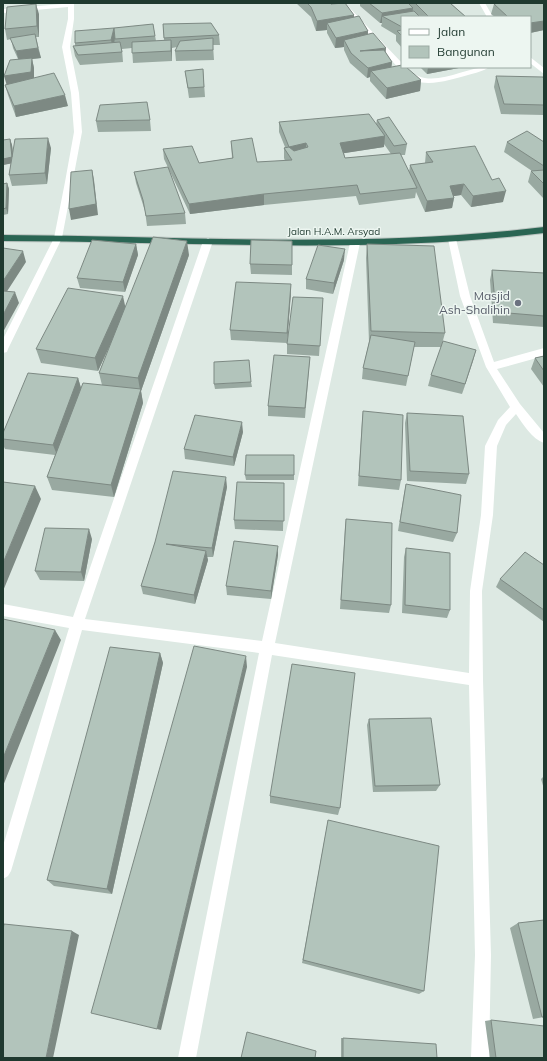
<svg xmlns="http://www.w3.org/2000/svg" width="547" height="1061" font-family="Mulish,sans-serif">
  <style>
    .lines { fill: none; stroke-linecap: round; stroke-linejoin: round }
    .highway-casing { stroke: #bcc4c1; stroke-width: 2 }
    .street { fill: #fff; fill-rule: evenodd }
    .highway { fill: #2a6553; fill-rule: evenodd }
    .wall { fill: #99a9a1; fill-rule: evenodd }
    .shaded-wall { fill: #7d8983 }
    .building { fill: #b2c4bb; stroke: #7d8983; fill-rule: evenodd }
    .worship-dot { fill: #6b7280; stroke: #edf6f1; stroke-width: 1.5 }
    .labels { text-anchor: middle; stroke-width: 3; stroke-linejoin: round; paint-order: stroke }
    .far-street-label { font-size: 10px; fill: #1f392f; stroke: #edf6f1 }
    .worship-label { font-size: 12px; fill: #5b616d; stroke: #edf6f1; text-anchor: end }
  </style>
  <rect width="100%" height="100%" fill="#dde9e3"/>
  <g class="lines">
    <defs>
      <path id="highway" d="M544,227V233C365,255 183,241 3,241V235C183,236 365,249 544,227Z"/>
    </defs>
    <!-- highway casing -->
    <use href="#highway" class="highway-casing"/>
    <!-- street -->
    <path class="street" d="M74,3V19L70,47L79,93L82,132L62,238L8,349L7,352L3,353V339L54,238L65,182L74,132L71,93L62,47L68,19V7L3,13V9Z
      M338,3H345L402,63V67H406C429,93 461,67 489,67C484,71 475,73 468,75C450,80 421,90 405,75Z
      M479,3H485L493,17H487Z
      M530,57L544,68V74L530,63Z
      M452,236L456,239L470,296L494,362L544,348V356L497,369L520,404L544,433V443C532,439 523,424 516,414L506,425L497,446L493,515L482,591L483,680L491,955L489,1058H471L475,955L469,685L272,655L196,1058H178L259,653L82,630L11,871L8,876L3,879V846L69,628L3,616V604L73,617L203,241L208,238L213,241L85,619L262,641L350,243L355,240L360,243L275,643L469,673L470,591L481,515L485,446L498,420L510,407L486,367L460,296L448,239Z"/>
    <!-- highway -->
    <use href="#highway" class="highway"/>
  </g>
  <!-- wall -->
  <path class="wall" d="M296,3H345L354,15V17L368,31V34L386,48L385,52L392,62L391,67L421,80L420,91L386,99L370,81V77L367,78L350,63L344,50V47L335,48L327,33V30L316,31L311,17Z
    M360,3H450L466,17H402V48L396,41V35L381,26L382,23H380L360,6Z
    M499,3H544V30L530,33V17H495L491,14L494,4Z
    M39,14V37H36L41,58L32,59L34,68V78L68,106L16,117L8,95L5,85H6L18,59L13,48L11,39L7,40L5,29Z
    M153,24L156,41L164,40L163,24L219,35L220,45H213L214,60L176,61L175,51L177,47L172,48V61L133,63L132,48L122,49L123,62L80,65L75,56L73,46H75V43Z
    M420,67H464L427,74Z
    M203,69L205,97L189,98L185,71Z
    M496,76L544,80V115L501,114L494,87Z
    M150,120L151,131L98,132L96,121Z
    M377,120L407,144L405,155H401L409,172L410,165L425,163L426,152L492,180L503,202L471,207L461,195L453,196L454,198L452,208L425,212L416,192L415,198L359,205L356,196L264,205L190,214L164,159L163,149L199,163L232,158L231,141L257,162L285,161L284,158V148L285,147L279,132V122L376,124ZM384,144L391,154L345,158L344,153L384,147Z
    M10,139L12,145L13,152L51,148L47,184L12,186L9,175L11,163L3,165Z
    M507,142H544V199L528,182L531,171H532L504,152Z
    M134,172L185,213L186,224L147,226L145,211L136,183Z
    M7,183L9,189L8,214L3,215V184Z
    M292,241V275L251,274L250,264Z
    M136,244L138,255L125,292L80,288L77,278Z
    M367,244L445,333L442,344L476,350L462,394L428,386L431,375L441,347H414L406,386L362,379L363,368L369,342L366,258Z
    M189,255L141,391L143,403L114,497L52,490L47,477L55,455L5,449L3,445V433L78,378L81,388L102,385L99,373L113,339L98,371L41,363L36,349L125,307Z
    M344,260L333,294L306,289V279Z
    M492,270L544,273V327L493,323L490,280Z
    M291,284L287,343L231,340L230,330Z
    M323,298L319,356L287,354V344Z
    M544,356V387L531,369L535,358Z
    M310,357L305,418L268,416V406Z
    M251,382L252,387L215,389L214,384Z
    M363,411L401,480L399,490L358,486L362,421Z
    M407,413L469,474L466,484L407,481L405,423Z
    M243,432L234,466L185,459L184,449Z
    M245,475H294V480H246Z
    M284,483L283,531L235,529L234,520Z
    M406,484L457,533L453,542L398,531L404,494Z
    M227,487L213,557H207L208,560L195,604L143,594L141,586L155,542Z
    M346,519L391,605L389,613L340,609L345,528Z
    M92,539L84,581L40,580L35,571Z
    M406,548L450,610L447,618L402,613L404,557Z
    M278,555L271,599L227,595L226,586Z
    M544,565V622L496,587L500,579Z
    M160,653L163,663L112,894L54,886L47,880Z
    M369,719L440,785L436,791L373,792L367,725Z
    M544,776V789L541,779Z
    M270,796L340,808L338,815L270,803Z
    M328,820L424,991L419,994L302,963Z
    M518,923L544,1017L533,1019L510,928Z
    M491,1020L544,1058H490L485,1021Z
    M341,1038H343L437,1058H341Z"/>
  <!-- shaded-wall -->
  <path class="shaded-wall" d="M36,4L39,14V37L37,26Z
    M413,8L412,17L382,16V23H380L382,13Z
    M354,15V25L327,23V30L316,31L317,21Z
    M544,21V30L530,33V23Z
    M114,28L115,38L113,50L111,40Z
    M368,31L367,41L344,40V47L335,48L336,38Z
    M171,40L172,50V61L171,51Z
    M38,48L41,58L32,59L34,68V83L7,86L4,76L19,61L16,51Z
    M386,48L385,58L360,51Z
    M392,62L391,72L371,71L370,77L367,78L368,68Z
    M428,67H464L427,74Z
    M421,80L420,91L386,99L387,88Z
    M65,95L68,106L16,117L14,106Z
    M385,136L384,147L339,154L340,143Z
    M48,138L51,148L47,184L45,173Z
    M10,139L12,145L14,163L3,165V159Z
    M306,143V153L290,157L289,147Z
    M92,170L94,180L98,215L71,220L69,209Z
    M7,183L9,189L8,214L6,208Z
    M464,184L461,195L448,197L450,186Z
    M506,191L503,202L471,207L473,196Z
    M264,194V205L190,214L189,204Z
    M454,198L452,208L425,212L427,201Z
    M187,241L189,255L141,391L143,403L114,497L111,485L140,390L138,378Z
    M136,244L138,255L125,292L123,282Z
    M345,249L344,260L333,294L334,283Z
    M23,251L26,262L4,296L3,293V281Z
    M291,284V294L287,343V333Z
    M15,292L19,303L3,332V315Z
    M123,296L126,310L98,371L95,358Z
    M476,350L473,361L462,394L465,384Z
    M78,378L81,388L57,455L53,445Z
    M242,422L243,432L234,466L233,457Z
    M226,477L227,487L213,557L212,548Z
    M35,486L41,499L3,591V563Z
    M89,529L92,539L84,581L81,572Z
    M278,546V555L271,599V591Z
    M206,551L208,560L195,604L194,595Z
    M55,630L61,640L3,786V758Z
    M160,653L163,663L112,894L107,889Z
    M246,656L247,667L161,1030L157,1029Z
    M72,931L79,935L53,1058H46Z"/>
  <!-- building -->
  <path class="building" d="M307,3H333L331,4L345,3L354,15L317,21L311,7Z
    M369,3H408L413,8L382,13Z
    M415,3H450L466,17H429Z
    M499,3H544V21L530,23V17H508L494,4Z
    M36,4L37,26L5,29L7,7Z
    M414,11L420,17H402V27L382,16Z
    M359,16L368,31L336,38L327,23Z
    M211,23L219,35L164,38L163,24Z
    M153,24L155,36L115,39L114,28L111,40L75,43V31L114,28Z
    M402,30V36L397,31Z
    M373,33L386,48L360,51L384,50L392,62L368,68L351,53L344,40Z
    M35,34L38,48L16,51L10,38Z
    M213,38V50L175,51L180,41Z
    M171,40V51L132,53V42Z
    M120,42L122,52L78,55L73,46Z
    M32,58L31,72L4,76L10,60Z
    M402,65V67H406L421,80L387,88L371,71Z
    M203,69L204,87L188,88L185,71Z
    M54,73L65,95L14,106L5,85Z
    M496,76L543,77L544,80V105L504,104Z
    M147,102L150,120L96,121L100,105Z
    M369,114L385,136L340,143L345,158L400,153L417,188L360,194L357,185L264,194L189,204L163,149L192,146L199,163L233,158L231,141L252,138L257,162L292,160L284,148L289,147L279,122ZM306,143L308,147L294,151L289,147Z
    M389,117L407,144L394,146L377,120Z
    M527,131L544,142V166L507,142Z
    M48,138L45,173L9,175L15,139Z
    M10,139L12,157L3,159V140Z
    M475,146L492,180L499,178L506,191L473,196L464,184L450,186L454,198L427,201L410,165L433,162L426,152Z
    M168,167L185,213L146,216L143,200L134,172Z
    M92,170L96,204L69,209L71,172Z
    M544,170V184L531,171Z
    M7,183L6,208L3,209V184Z
    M153,237L187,241L138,378L99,373Z
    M92,240L136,244L123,282L77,278Z
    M251,240L292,241V265L250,264Z
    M367,244L434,246L445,333L371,331Z
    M318,245L345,249L334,283L306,279Z
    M3,248L23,251L3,281Z
    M492,270L544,273V316L496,312Z
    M236,282L291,284L287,333L230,330Z
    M68,288L123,296L95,358L36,349Z
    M3,291L15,292L3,315Z
    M293,297L323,298L320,346L287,344Z
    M371,335L415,342L408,376L363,368Z
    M443,341L476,350L465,384L431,375Z
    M274,355L310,357L305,408L268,406Z
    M544,356V371L535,358Z
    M249,360L251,382L214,384V362Z
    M28,373L78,378L53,445L3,439V433Z
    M83,383L141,389L111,485L47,477Z
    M363,411L403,415L401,480L359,476Z
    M407,413L463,416L469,474L410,471Z
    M195,415L242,422L233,457L184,449Z
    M246,455H294V475H245Z
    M173,471L226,477L212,548L166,544L206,551L194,595L141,586L155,542Z
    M3,482L35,486L3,563Z
    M237,482L284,483V521L234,520Z
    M406,484L461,495L457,533L400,522Z
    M346,519L392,523L391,605L341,600Z
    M45,528L89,529L81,572L35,571Z
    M234,541L278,546L271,591L226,586Z
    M406,548L450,553V610L405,605Z
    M525,552L544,565V610L500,579Z
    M3,619L55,630L3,758Z
    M194,646L246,656L157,1029L91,1013Z
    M110,647L160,653L107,889L47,880Z
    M292,664L355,673L340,808L270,796Z
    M431,718L440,785L375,786L369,719Z
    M328,820L439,846L424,991L303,960Z
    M544,920V1017H542L518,923Z
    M4,924L72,931L46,1058H3V930Z
    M491,1020L544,1026V1058H496Z
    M247,1032L316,1051L315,1058H241Z
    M343,1038L436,1044L437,1058H343Z"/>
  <!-- markers -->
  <circle class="worship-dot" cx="518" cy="303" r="4"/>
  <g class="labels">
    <!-- far-street labels -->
    <g class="far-street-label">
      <text x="334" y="235">Jalan H.A.M. Arsyad</text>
    </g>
    <!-- worship labels -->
    <g class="worship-label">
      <text x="510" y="300">Masjid<tspan x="510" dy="14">Ash-Shalihin</tspan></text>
    </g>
  </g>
  <!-- border -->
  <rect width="547" height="1061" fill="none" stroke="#1f392f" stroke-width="8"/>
  <!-- legend -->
  <rect x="401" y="16" width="130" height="52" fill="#edf6f1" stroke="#9baaa3"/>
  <rect x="409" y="29" width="20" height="6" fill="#ffffff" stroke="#9baaa3"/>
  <text x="437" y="36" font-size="12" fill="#1f392f">Jalan</text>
  <rect x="409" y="46" width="20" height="12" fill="#b2c4bb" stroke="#9baaa3"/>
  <text x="437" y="56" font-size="12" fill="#1f392f">Bangunan</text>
</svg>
